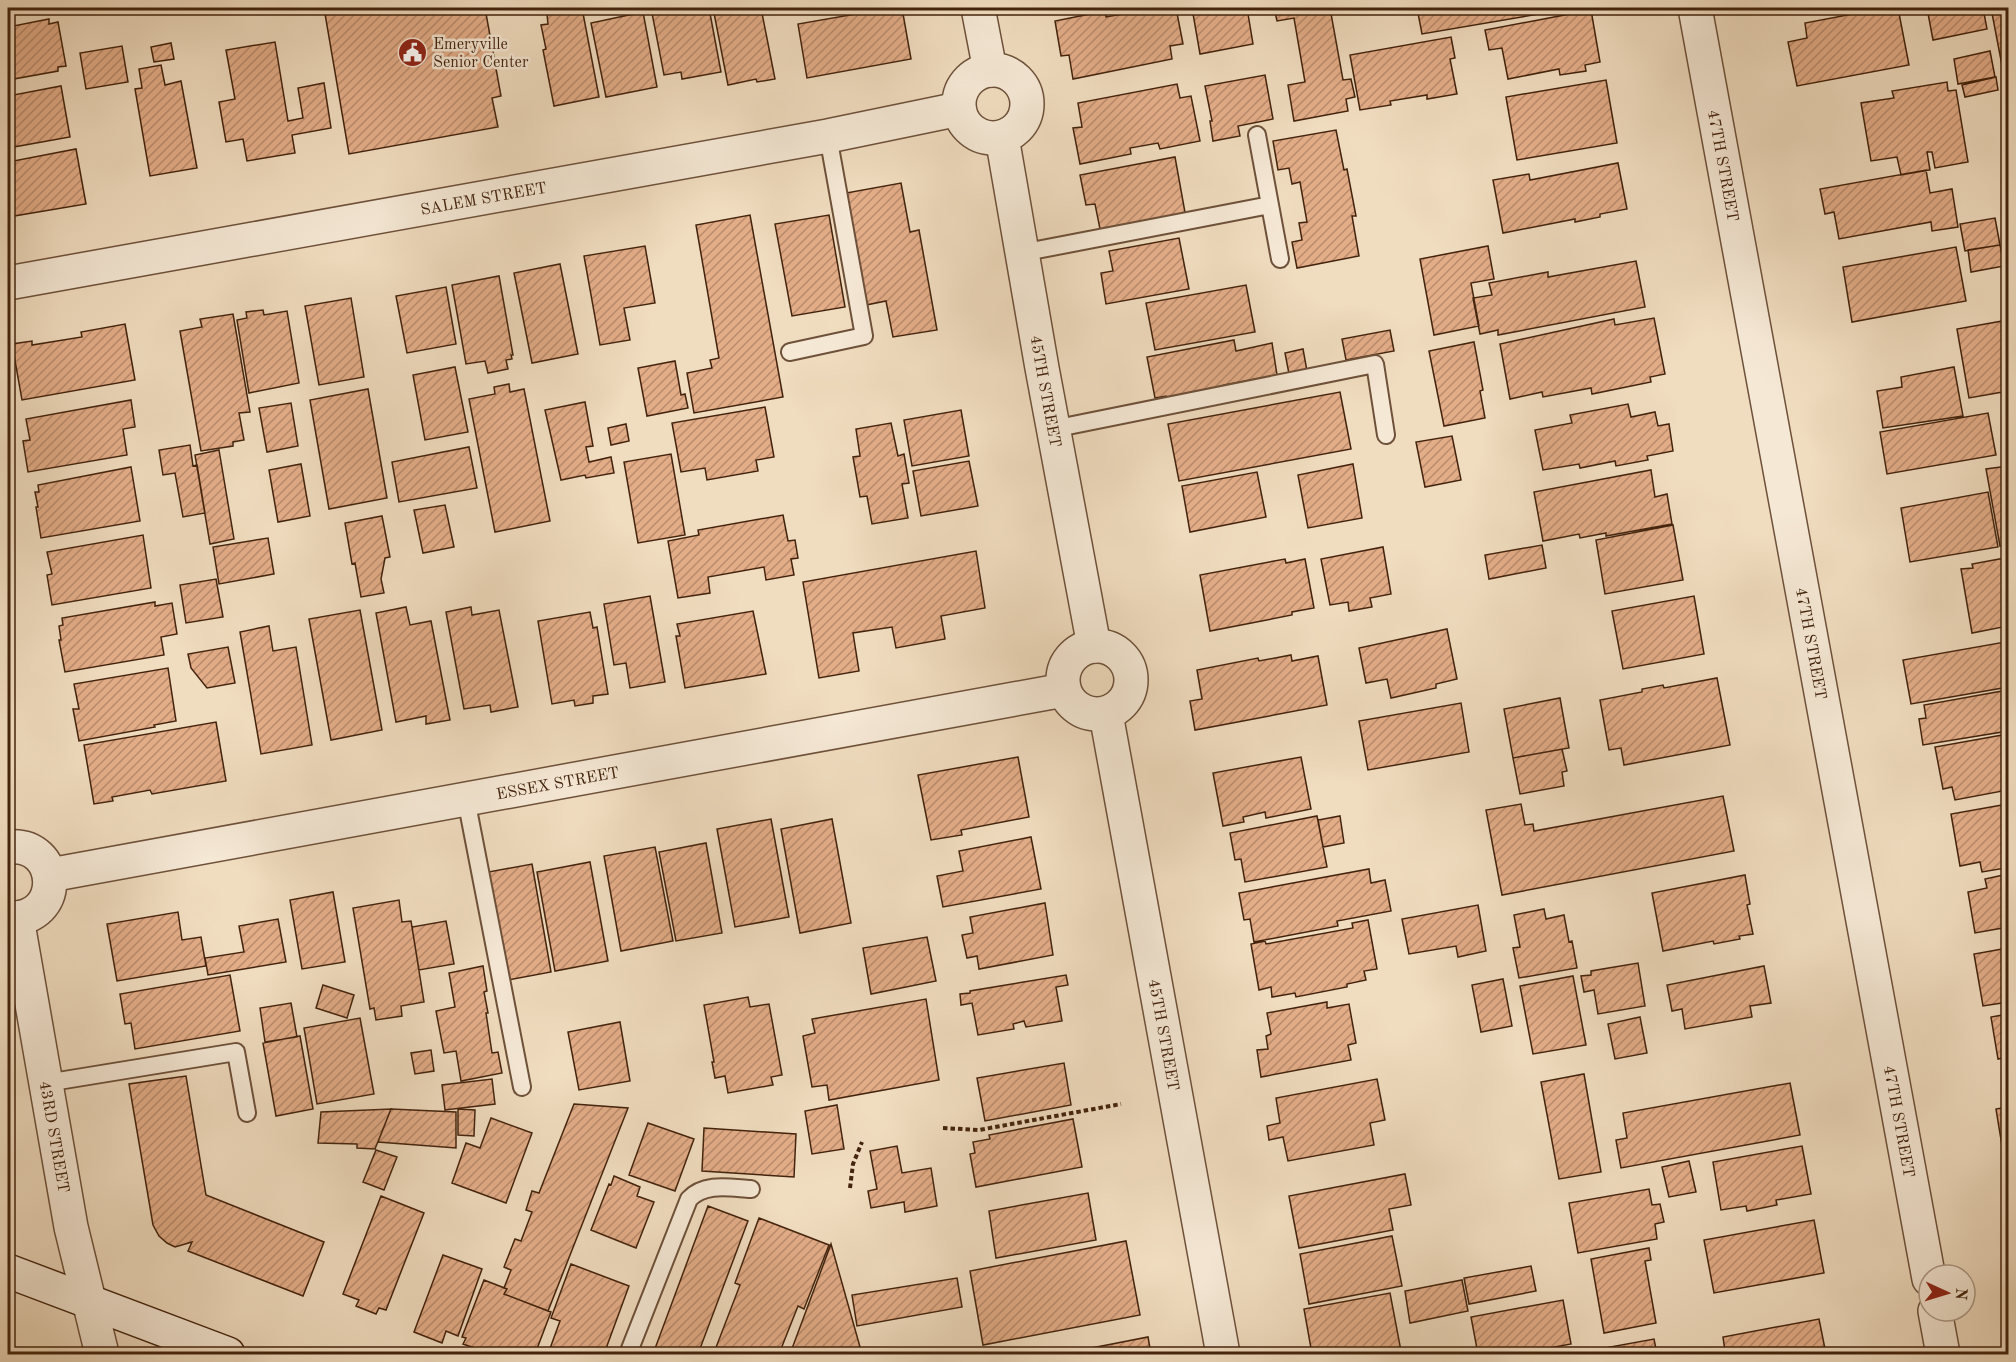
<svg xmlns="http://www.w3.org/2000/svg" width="2016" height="1362" font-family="'Old Standard TT',serif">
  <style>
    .building { fill: url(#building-hatch); stroke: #43230d; stroke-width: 1.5 }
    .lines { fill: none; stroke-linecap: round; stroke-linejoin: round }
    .lane-casing { stroke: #6e513a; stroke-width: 20 }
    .street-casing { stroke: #6e513a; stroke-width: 36 }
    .secondary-casing { stroke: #43230d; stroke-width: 36 }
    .path { stroke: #43230d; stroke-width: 4; stroke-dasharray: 4.5 3; stroke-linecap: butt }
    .lane { stroke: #f5e8d5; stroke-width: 16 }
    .street { stroke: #f5e8d5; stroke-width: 33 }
    .secondary { stroke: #f5e8d5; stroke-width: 33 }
    .labels { text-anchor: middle; stroke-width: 5; stroke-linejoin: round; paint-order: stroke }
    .poi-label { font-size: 16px; fill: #43230d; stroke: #f5e8d5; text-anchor: start }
    .street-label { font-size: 16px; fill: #43230d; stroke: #f5e8d5 }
  </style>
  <defs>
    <pattern id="building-hatch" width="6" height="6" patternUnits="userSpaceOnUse" patternTransform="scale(1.5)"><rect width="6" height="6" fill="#e3ad88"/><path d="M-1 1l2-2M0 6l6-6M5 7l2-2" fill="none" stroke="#ba8c6e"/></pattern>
  </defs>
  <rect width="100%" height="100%" fill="#f0dcbf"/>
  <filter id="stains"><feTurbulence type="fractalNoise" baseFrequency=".00333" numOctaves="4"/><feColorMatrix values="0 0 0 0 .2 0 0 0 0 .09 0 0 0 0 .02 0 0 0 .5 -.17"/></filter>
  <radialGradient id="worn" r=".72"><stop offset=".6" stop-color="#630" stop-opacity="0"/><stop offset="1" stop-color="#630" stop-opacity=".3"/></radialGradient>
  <!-- building -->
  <path class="building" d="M324,8H485L501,96L492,98L498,127L349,154Z
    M582,8L599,97L554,106L543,50L546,49L541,25L548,24L547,14Z
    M651,8H709L721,72L682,79L681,72L664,75Z
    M713,8H761L775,79L757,82L756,79L728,85Z
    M890,8H902L911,59L807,78L798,24Z
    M1134,8H1176L1183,44L1170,46L1172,59L1073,79L1069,55L1061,56L1055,21L1105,11L1106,17L1135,12Z
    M1192,8H1247L1253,44L1200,54Z
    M1274,8H1330L1343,80L1351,79L1355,97L1346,99L1348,111L1294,121L1288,85L1305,82L1294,18L1277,21Z
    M1417,8H1574L1422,34Z
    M1884,8H1898L1909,65L1797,86L1788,42L1807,38L1805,23Z
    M1927,8H1983L1987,29L1933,40Z
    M1991,8H2008V75L2004,76Z
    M1591,10L1600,62L1585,65L1586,71L1560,75L1559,69L1508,79L1502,48L1489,50L1485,30Z
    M643,12L657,87L606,97L591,23Z
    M49,19V24L58,22L66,66L58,67V71L8,80V27Z
    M1451,37L1455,58L1450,59L1457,94L1427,99V95L1390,101L1391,105L1360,110L1350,55Z
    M275,42L288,121L303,118L298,88L324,83L331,128L292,135L295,153L247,161L243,139L226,142L219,102L235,99L226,50Z
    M171,43L174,59L154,62L151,47Z
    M122,46L128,82L86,89L80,53Z
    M1990,51L1995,77L1958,84L1954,59Z
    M161,65L165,85L181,81L197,168L150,176L135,89L142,88L139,69Z
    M1265,75L1273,119L1238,126L1240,136L1213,141L1210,121H1212L1205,86Z
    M1996,77L1998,90L1965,97L1962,85Z
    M1606,80L1617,143L1517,160L1506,97Z
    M1947,82L1948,91L1956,90L1968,162L1935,168L1932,152H1927L1930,170L1901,175L1897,157L1871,161L1861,103L1894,98L1892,91Z
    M1177,84L1180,98L1191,96L1200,141L1160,149L1158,143L1130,148L1131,154L1080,164L1073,128L1082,127L1078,103Z
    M61,86L70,137L8,148V96Z
    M1336,130L1344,170L1347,169L1356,216H1352L1359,256L1297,268L1292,242L1302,240L1299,223L1307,222L1300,182L1292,184L1289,168L1278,170L1273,141Z
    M76,149L86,204L8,217V162Z
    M1175,157L1186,218L1101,234L1095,204L1086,205L1080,175Z
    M1618,163L1627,209L1600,214V217L1575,222V219L1503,233L1493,180L1529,174L1530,180Z
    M1926,170L1930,193L1952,189L1958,227L1932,231L1931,222L1839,239L1834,212L1825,214L1820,189Z
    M901,183L910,232L919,230L937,330L893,337L886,301L866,305L846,193Z
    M750,215L783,397L694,413L687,373L712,368L710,360L719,358L696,225Z
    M829,215L845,307L792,316L775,224Z
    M1995,218L2000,245L1965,251L1960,224Z
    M1179,238L1189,289L1106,304L1101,273L1113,271L1109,251Z
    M2000,245L2004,266L1971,272L1968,250Z
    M645,246L655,303L624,308L630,340L600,345L584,256Z
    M1488,246L1494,279L1471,283L1479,326L1434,335L1420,259Z
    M1956,247L1966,301L1852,322L1843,267Z
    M1636,261L1645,307L1498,335V330L1480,334L1473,298L1492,295L1489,283L1548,272V277Z
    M560,264L578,354L532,363L514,273Z
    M499,276L513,355H511L512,359L506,360L508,369L488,373L485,361L466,364L452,285Z
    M1246,285L1255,332L1155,350L1146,303Z
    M446,287L456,344L407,353L396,296Z
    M351,298L364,377L319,385L305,306Z
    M263,310L264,315L287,311L299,383L249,393L237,320L247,318L246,312Z
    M233,314L250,412L239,413L244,440L233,442V446L201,451L180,331L202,327L200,319Z
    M1654,318L1665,374L1650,377L1651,382L1592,394L1591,388L1543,397L1542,392L1510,399L1500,344L1614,319L1615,325Z
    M2008,320V391L1969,398L1957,329Z
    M125,324L135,380L22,400L12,344L32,341V345L82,337L81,332Z
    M1390,330L1394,351L1346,360L1342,339Z
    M1234,340L1236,351L1272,343L1277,375L1224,385L1225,389L1167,400L1166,396L1155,398L1147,357Z
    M1474,342L1483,390L1480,391L1485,418L1444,426L1429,351Z
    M1303,349L1307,371L1289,374L1285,353Z
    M675,361L681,395L685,394L688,408L647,416L638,368Z
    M455,367L468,432L425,440L413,375Z
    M1954,367L1963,416L1883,428L1877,391L1902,387L1901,377Z
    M509,384L510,392L524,389L550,521L495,532L469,399L495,394L494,387Z
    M368,389L387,498L329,509L310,400Z
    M1340,392L1351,449L1179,481L1168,424Z
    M131,400L135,427L123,429L127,455L28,472L23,441L30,440L26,419Z
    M585,402L593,446L586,447L589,462L611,457L614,473L586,478L585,475L561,480L545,410Z
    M291,403L298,446L267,452L259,408Z
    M1628,404L1631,417L1655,412L1658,426L1669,424L1673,451L1647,456L1648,460L1616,466L1615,461L1580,468L1579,464L1543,470L1535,430L1572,423L1570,415Z
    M765,407L774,457L756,460L758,471L707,480L705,468L681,472L672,423Z
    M961,410L969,456L912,466L904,420Z
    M1988,413L1996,455L1887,474L1880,432Z
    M891,423L898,456L904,454L909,483L902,484L908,518L872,524L867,496L860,497L853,457L860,456L856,429Z
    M626,424L629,441L611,445L608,428Z
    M1452,436L1461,480L1425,487L1416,442Z
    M190,445L193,466L197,465L205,513L183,517L175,473L163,475L159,450Z
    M469,447L477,488L399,502L392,462Z
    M219,450L234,539L210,544L195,455Z
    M671,454L685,535L638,543L624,462Z
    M969,461L978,506L921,516L913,471Z
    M301,464L310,516L278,522L269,470Z
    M1353,464L1362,518L1308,528L1298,475Z
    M2008,466V544L2000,546L1986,469Z
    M131,467L140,521L41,538L36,507H38L35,492H39L38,485Z
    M1651,470L1655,497L1667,494L1672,524L1606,536V533L1580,538L1579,534L1543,541L1534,492Z
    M1257,472L1266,517L1190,532L1182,486Z
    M1988,492L1998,547L1910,562L1901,508Z
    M445,505L454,547L423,553L414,510Z
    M783,515L788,541L795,540L798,558L791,559L794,575L766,580L764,567L708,577L710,593L678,598L668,541L699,535L698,530Z
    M382,516L390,557L385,558L381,579L384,593L361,597L355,563L352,564L345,523Z
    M1673,525L1683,580L1605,594L1596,540Z
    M143,535L151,588L52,605L47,575L52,574L47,552Z
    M268,538L274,574L219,584L213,547Z
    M1542,545L1546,568L1489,579L1485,555Z
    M1383,547L1391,594L1370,598L1372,607L1349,611L1348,602L1330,605L1321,559Z
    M976,551L985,608L941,616L945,639L896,648L892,627L853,633L859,671L819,678L803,582Z
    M2005,558L2006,565L2008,564V626L1972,633L1961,569L1973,568L1972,564Z
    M1285,559L1286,563L1305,559L1314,608L1292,612V615L1210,631L1200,575Z
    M216,579L223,617L186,623L180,585Z
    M650,596L665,682L630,688L626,663L614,665L604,604Z
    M1694,596L1704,654L1623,669L1612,611Z
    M155,602V606L172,603L177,634L161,637L164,655L65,672L59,640H61L59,626L63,625L62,618Z
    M406,607L410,625L431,621L450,720L426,724V716L396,722L376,613Z
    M471,607L472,615L499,610L518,707L491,712L490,705L464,709L446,612Z
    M360,610L382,730L331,740L309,619Z
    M753,611L766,674L685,688L676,636H680L677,624Z
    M590,612L593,628L597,627L608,694L593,696V703L575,706L574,700L552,704L538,621Z
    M269,626L273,651L296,647L312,745L261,754L240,632Z
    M1447,629L1457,679L1436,684V688L1391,698L1387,679L1366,683L1359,648Z
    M2005,642L2006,644H2008V687L1911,704L1903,660Z
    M228,647L235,683L207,688L191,668L188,654Z
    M1291,655L1292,661L1318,656L1327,705L1195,730L1190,701L1202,699L1197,670L1258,658L1259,661Z
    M168,668L176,721L154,725L155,727L79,741L73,709H79L74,684Z
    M1717,678L1730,745L1624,765L1621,748L1609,750L1600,700L1642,692V689L1663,685L1664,688Z
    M2008,690V731L1923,745L1919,719L1926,718L1924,705Z
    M1560,698L1569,748L1513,758L1504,709Z
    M1461,703L1469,752L1368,770L1359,721Z
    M216,722L226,781L152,794L150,790L112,797L113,801L94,804L84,745Z
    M2008,734V790L1955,800L1952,787L1943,789L1935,747Z
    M1562,749L1567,771L1562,772L1564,786L1520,794L1513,758Z
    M1018,757L1029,817L961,830L962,835L931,840L918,775Z
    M1301,757L1311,809L1266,818L1265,812L1243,817L1244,822L1223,826L1213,773Z
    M1723,796L1734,851L1502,895L1486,810L1521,804L1525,825L1533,824L1534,831Z
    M2008,804V860L2005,861L2006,868L1982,872L1980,862L1960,866L1951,814Z
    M1317,816L1327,867L1245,882L1241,859L1235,860L1230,833Z
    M1340,816L1344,843L1323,847L1318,820Z
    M771,819L789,917L735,927L717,829Z
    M832,819L851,923L800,933L781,829Z
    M1031,837L1041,889L943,907L937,876L963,871L959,851Z
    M706,843L722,933L676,941L659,852Z
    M655,847L673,941L621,951L604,856Z
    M590,862L608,961L555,971L537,872Z
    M532,864L551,972L503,981L483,873Z
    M1369,869L1371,883L1385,880L1391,911L1337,921L1338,926L1254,942L1250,919L1244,920L1239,893Z
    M2008,874V927L1975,933L1968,892L1987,888L1985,879Z
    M1745,875L1750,904L1747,905L1753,934L1739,936L1740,939L1714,944L1713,941L1663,951L1652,893Z
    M333,892L345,962L302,969L290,900Z
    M399,900L402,922L411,921L424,1002L401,1006L402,1016L376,1020L374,1008L370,1009L353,908Z
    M1045,903L1053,955L979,969L977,956L967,958L962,935L973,933L970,917Z
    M1478,905L1486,951L1458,957L1456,946L1409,954L1402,919Z
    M1544,909L1546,919L1564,915L1569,942L1572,941L1577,968L1519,978L1513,948L1520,947L1514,915Z
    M178,912L182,940L201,937L206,966L117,981L107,924Z
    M278,919L286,962L208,975L205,958L244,952L239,926Z
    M1368,920L1377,969L1364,971L1366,980L1347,984V987L1296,997L1295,993L1272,997L1271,987L1259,990L1251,944L1265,941L1266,944L1353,928L1352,923Z
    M446,921L454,964L419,970L412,927Z
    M927,937L936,981L871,994L863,948Z
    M2008,948V1002L1983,1006L1974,954Z
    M1638,963L1645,1006L1598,1014L1594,990L1584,992L1581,976L1591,975V971Z
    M483,966L487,991L484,992L488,1013H486L492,1053L498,1052L502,1073L461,1081L456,1051L444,1053L436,1011L455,1007L449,973Z
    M1764,966L1771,1003L1750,1006L1752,1017L1685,1029L1682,1009L1672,1011L1667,985Z
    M230,975L240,1031L135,1049L131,1023L125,1024L120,994Z
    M1066,975L1068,985L1056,987L1062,1021L1026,1027L1024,1021L1013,1024L1014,1029L978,1035L972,1003L961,1005L960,994L970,993V991Z
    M1573,976L1586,1045L1533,1054L1520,986Z
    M1503,979L1512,1026L1481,1032L1472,985Z
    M323,985L354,995L347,1018L316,1008Z
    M748,997L750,1007L769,1004L782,1075L771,1077L773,1085L728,1093L725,1076L715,1078L712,1062H714L704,1005Z
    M926,999L939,1080L829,1100L827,1085L812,1087L803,1036L815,1033L812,1019Z
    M1327,1002V1008L1349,1004L1356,1043L1348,1045L1351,1060L1261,1077L1257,1050L1268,1049L1266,1036L1271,1034L1267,1013Z
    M291,1003L297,1037L265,1042L260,1008Z
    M2008,1014V1057L1998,1059L1991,1017Z
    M1640,1017L1647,1053L1615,1059L1608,1024Z
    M360,1018L374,1094L317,1104L304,1028Z
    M620,1022L630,1081L579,1090L568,1032Z
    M300,1036L313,1109L276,1116L263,1043Z
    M431,1050L434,1071L415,1074L411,1053Z
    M1064,1063L1071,1105L985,1121L977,1078Z
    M1584,1074L1601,1172L1559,1179L1541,1082Z
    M186,1076L206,1195L324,1242L303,1296L188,1251L192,1242L175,1247L167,1243L159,1236L153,1225L129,1084Z
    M492,1079L495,1104L445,1110L442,1085Z
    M1377,1079L1385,1120L1370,1123L1374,1145L1288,1161L1283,1137L1269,1140L1267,1126L1280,1123L1276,1098Z
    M1790,1083L1800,1135L1621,1168L1616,1140L1627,1138L1623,1113Z
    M574,1104L628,1108L548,1311L504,1294L507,1289L504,1288L511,1270L504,1267L515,1239L521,1241L532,1212L526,1210L532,1191L539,1193Z
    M837,1105L844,1149L812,1154L805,1111Z
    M2008,1107V1157L2004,1158L1996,1109Z
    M391,1109L456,1112V1148L378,1142Z
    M391,1109L375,1149L357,1148V1144L318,1143L321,1112Z
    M458,1109L475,1110L474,1136L458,1135Z
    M491,1118L532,1133L506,1203L452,1183L466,1143L480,1148Z
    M1073,1119L1082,1167L976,1187L970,1154L975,1153L973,1142L990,1139L989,1135Z
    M648,1123L694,1139L675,1191L629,1175Z
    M704,1128L796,1134L794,1177L702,1171Z
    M897,1146L902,1173L931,1168L937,1206L905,1212L904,1202L871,1208L868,1191L877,1189L870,1151Z
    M1802,1146L1811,1194L1776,1200L1777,1205L1747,1211L1746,1206L1721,1210L1713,1162Z
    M376,1150L397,1157L384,1190L363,1182Z
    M1689,1161L1696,1192L1669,1197L1662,1167Z
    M1405,1174L1411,1205L1389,1209L1393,1230L1299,1248L1289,1196Z
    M614,1176L640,1187L637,1196L654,1202L636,1248L591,1230L609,1184L611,1185Z
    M1649,1189L1652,1205L1660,1204L1664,1222L1655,1224L1657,1239L1578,1253L1569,1203Z
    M1088,1193L1096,1240L996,1258L989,1211Z
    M381,1196L424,1213L386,1310L379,1308L376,1314L356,1306L359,1300L343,1294Z
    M708,1206L748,1221L698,1354H653Z
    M759,1218L829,1245L804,1309L798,1306L779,1354H708L710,1348L715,1350L740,1285L735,1283Z
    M1814,1220L1824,1273L1714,1293L1704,1240Z
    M1392,1236L1402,1286L1309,1304L1300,1254Z
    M1126,1241L1140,1315L983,1345L970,1271Z
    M831,1244L862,1354H790Z
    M1649,1248L1651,1260L1645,1261L1656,1323L1604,1333L1591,1259Z
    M443,1255L482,1269L458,1336L446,1331L442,1343L414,1332Z
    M571,1264L629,1286L604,1354H548L560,1321L551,1318Z
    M1531,1266L1536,1291L1469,1304L1464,1278Z
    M957,1278L962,1307L857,1326L852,1295Z
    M484,1280L507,1289L504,1294L551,1312L535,1354H492L463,1344L466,1338L462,1337Z
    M1462,1280L1468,1311L1410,1323L1405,1291Z
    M1390,1293L1401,1351L1382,1354H1312L1304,1309Z
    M1563,1300L1571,1344L1518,1354H1478L1471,1317Z
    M1819,1319L1826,1354H1706L1725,1351L1723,1337Z
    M1148,1337L1151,1354H1061Z
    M1654,1339L1657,1354H1600L1599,1349Z"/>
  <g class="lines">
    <defs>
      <path id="lane" d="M1257,135L1280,259
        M1021,253L1270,205
        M790,352L864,336L828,136
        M1053,429L1375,364L1386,435
        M466,799L522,1087
        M46,1083L236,1052L247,1113
        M628,1354L689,1199C705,1182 731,1188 751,1189"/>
      <g id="street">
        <path d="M978,8L990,70"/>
        <path id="s1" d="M1695,8L1929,1279"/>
        <circle cx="993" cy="104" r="34"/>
        <path id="s2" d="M1002,137L1042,368L1094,646"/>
        <path id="s3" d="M8,283L828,136L959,109"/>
        <circle cx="1097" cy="680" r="34"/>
        <path id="s4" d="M1106,714L1223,1354"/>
        <path d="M8,847C62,841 65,922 8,918"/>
        <path id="s5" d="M50,875L1064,690"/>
        <path id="s6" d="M17,918L71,1227L102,1354"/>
        <path d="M1935,1311L1943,1354"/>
      </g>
      <path id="secondary" d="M8,1271L228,1354"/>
    </defs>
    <!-- lane casing -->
    <use href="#lane" class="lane-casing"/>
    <!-- street casing -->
    <use href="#street" class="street-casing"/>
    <!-- secondary casing -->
    <use href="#secondary" class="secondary-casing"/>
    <!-- path -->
    <path class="path" d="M943,1128L979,1130L1121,1104
      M850,1188L853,1164L862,1142"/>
    <!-- lane -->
    <use href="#lane" class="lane"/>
    <!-- street -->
    <use href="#street" class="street"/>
    <!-- secondary -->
    <use href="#secondary" class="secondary"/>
  </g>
  <!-- icons -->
  <defs>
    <symbol id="civic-disc" viewBox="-11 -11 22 22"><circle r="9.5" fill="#8f2418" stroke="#f5e8d5"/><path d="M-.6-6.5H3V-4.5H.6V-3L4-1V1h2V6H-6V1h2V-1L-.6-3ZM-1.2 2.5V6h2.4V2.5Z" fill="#fff"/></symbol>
  </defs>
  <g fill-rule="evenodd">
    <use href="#civic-disc" x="396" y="36" width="33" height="33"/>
  </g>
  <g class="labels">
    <!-- poi labels -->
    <g class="poi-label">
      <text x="433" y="49">Emeryville<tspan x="433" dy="18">Senior Center</tspan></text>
    </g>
    <!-- street labels -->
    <g class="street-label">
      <text dy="6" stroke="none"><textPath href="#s1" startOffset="160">47TH STREET</textPath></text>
      <text dy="6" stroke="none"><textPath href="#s3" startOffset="483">SALEM STREET</textPath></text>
      <text dy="6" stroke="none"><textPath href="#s2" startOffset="258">45TH STREET</textPath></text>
      <text dy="6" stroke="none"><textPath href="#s1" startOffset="646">47TH STREET</textPath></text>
      <text dy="6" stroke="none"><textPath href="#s5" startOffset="516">ESSEX STREET</textPath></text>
      <text dy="6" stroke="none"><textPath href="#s4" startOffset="326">45TH STREET</textPath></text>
      <text dy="6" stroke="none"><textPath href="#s1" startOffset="1132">47TH STREET</textPath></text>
      <text dy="6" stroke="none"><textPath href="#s6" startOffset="222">43RD STREET</textPath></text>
    </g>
  </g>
  <!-- margin -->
  <rect width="2016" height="1362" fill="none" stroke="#f0dcbf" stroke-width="30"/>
  <rect x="9" y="9" width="1998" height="1344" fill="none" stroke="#43230d" stroke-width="3"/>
  <rect x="15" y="15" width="1986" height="1332" fill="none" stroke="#43230d" stroke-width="1.5"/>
  <!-- north arrow -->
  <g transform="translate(1947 1293) rotate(94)"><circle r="28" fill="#f5e8d5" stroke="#ae9985" stroke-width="1.5"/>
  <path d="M0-4.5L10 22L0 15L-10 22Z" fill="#8f2418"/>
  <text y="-9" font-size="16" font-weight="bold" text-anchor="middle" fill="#43230d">N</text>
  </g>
  <rect width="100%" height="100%" filter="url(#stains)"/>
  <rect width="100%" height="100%" fill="url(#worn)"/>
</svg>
